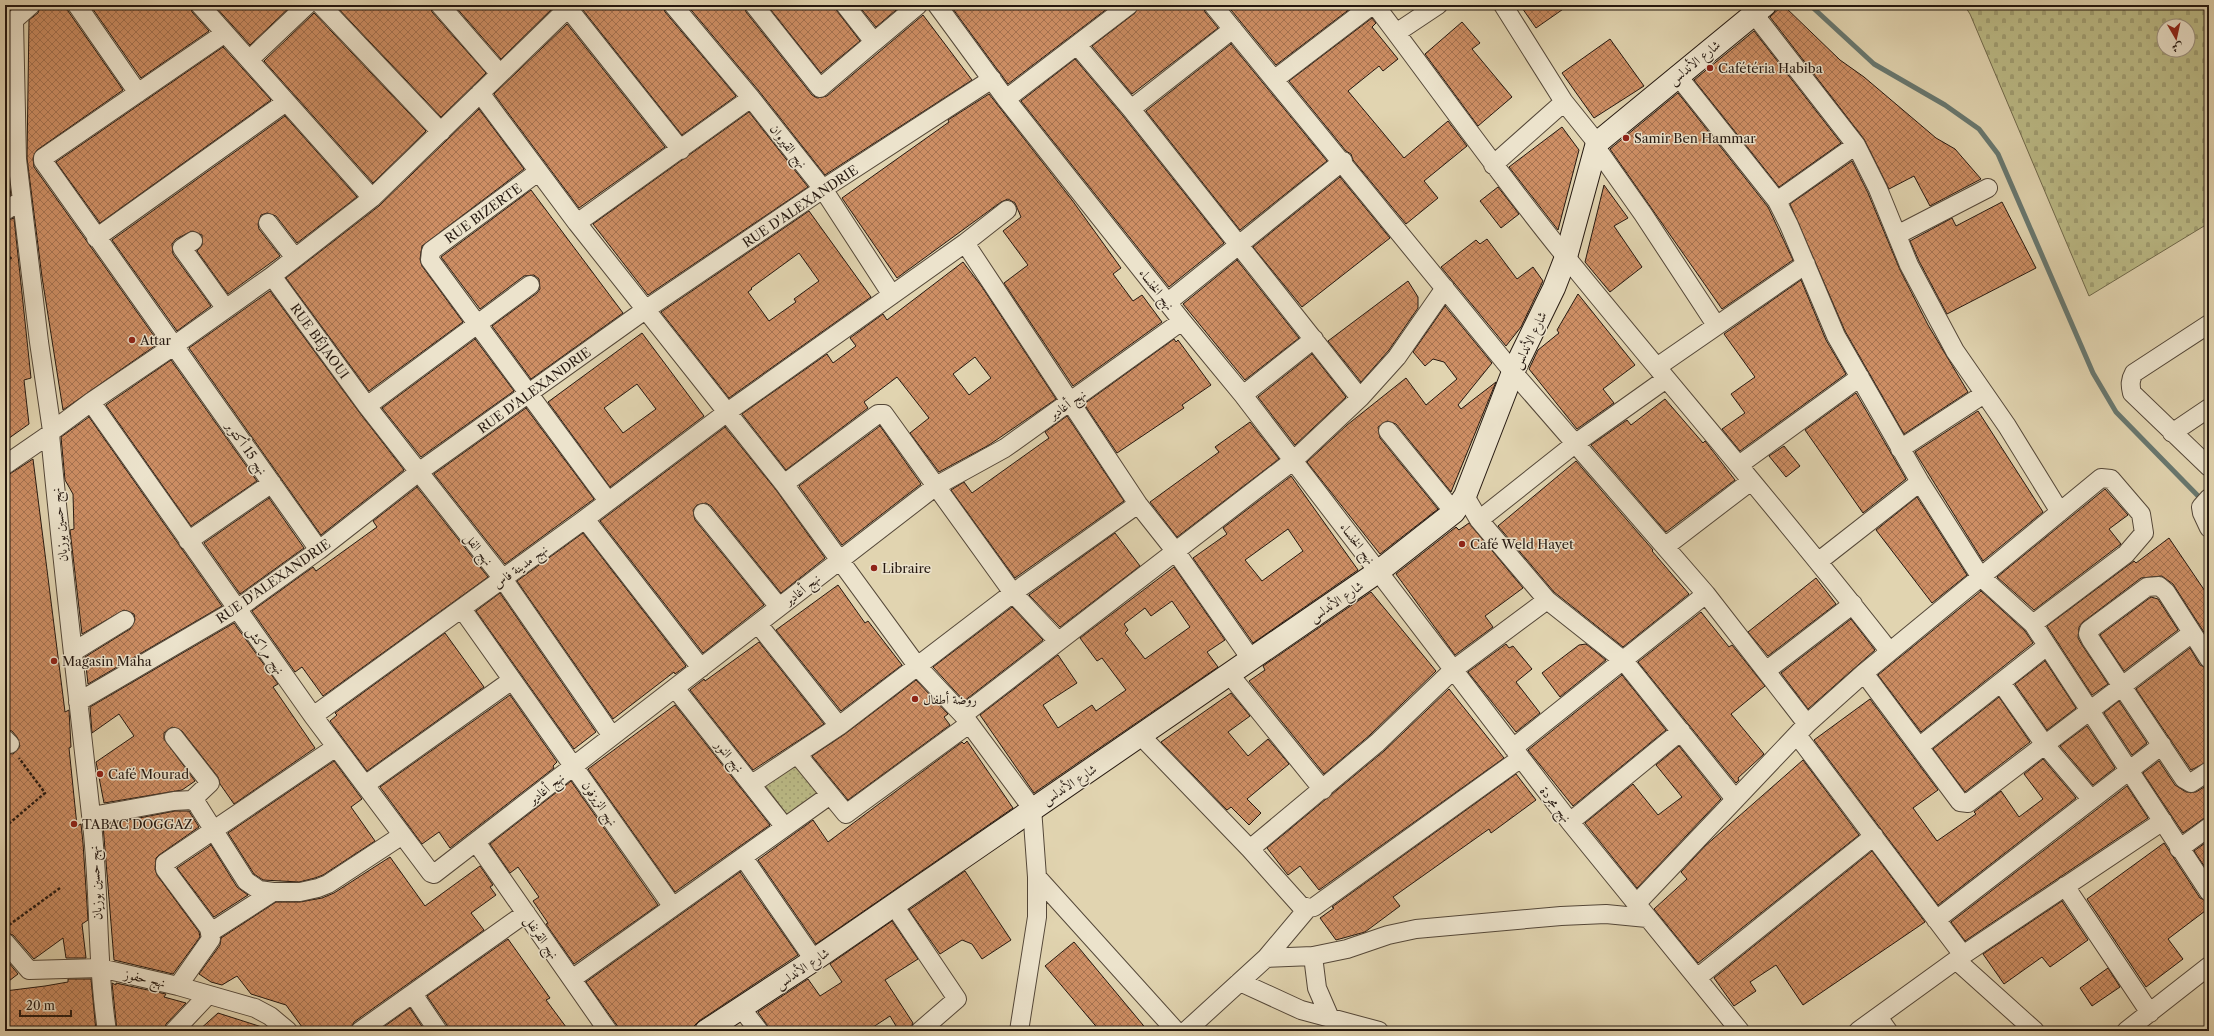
<svg xmlns="http://www.w3.org/2000/svg" width="2214" height="1036" font-family="'Libre Caslon Text',Amiri,serif">
  <style>
    .cemetery { fill: url(#cemetery-stones); stroke: #70694b; fill-rule: evenodd }
    .park { fill: url(#park-dots); stroke: #70694b }
    .lines { fill: none; stroke-linecap: round; stroke-linejoin: round }
    .stream { stroke: #687870; stroke-width: 5 }
    .building { fill: url(#building-cross-hatch); stroke: #251810; fill-rule: evenodd }
    .street-casing { stroke: #544738; stroke-width: 20 }
    .secondary-casing { stroke: #251810; stroke-width: 24 }
    .path { stroke: #251810; stroke-width: 2.5; stroke-dasharray: 3 2; stroke-linecap: butt }
    .street { stroke: #ece3cc; stroke-width: 18 }
    .secondary { stroke: #ece3cc; stroke-width: 22 }
    .poi-dot { fill: #8f2418; stroke: #ece3cc; stroke-width: 1.5 }
    .labels { text-anchor: middle; stroke-width: 3; stroke-linejoin: round; paint-order: stroke }
    .street-label { font-size: 13px; fill: #251810; stroke: #ece3cc }
    .poi-label { font-size: 13px; fill: #251810; stroke: #ece3cc; text-anchor: start }
  </style>
  <defs>
    <pattern id="cemetery-stones" width="16" height="16" patternUnits="userSpaceOnUse"><rect width="16" height="16" fill="#bbba86"/><path d="M2 7V4a2 2 0 0 1 4 0v3zM10 15v-3a2 2 0 0 1 4 0v3z" fill="#a19f73"/></pattern>
    <pattern id="park-dots" width="8" height="8" patternUnits="userSpaceOnUse"><rect width="8" height="8" fill="#bbba86"/><path d="M2 2h.1M6 6h.1" fill="none" stroke="#a19f73" stroke-width="1.8" stroke-linecap="round"/></pattern>
    <pattern id="building-cross-hatch" width="8" height="8" patternUnits="userSpaceOnUse"><rect width="8" height="8" fill="#cd8e64"/><path d="M0 0l8 8M0 8l8-8" fill="none" stroke="#a67351"/></pattern>
  </defs>
  <rect width="100%" height="100%" fill="#e1d4b0"/>
  <filter id="stains"><feTurbulence type="fractalNoise" baseFrequency=".005" numOctaves="4"/><feColorMatrix values="0 0 0 0 .2 0 0 0 0 .09 0 0 0 0 .02 0 0 0 .5 -.17"/></filter>
  <radialGradient id="worn" r=".72"><stop offset=".6" stop-color="#630" stop-opacity="0"/><stop offset="1" stop-color="#630" stop-opacity=".3"/></radialGradient>
  <!-- cemetery -->
  <path class="cemetery" d="M1964,5H2209V223L2089,296L1970,14ZM2164,26H2188V50H2164Z"/>
  <!-- park -->
  <path class="park" d="M795,763L818,794L788,816L765,785Z"/>
  <g class="lines">
    <!-- stream -->
    <path class="stream" d="M1810,5L1874,64L1945,105L1979,129L1998,154L2093,373L2116,412L2203,501"/>
  </g>
  <!-- building -->
  <path class="building" d="M41,5H67L68,11L123,90L37,150L33,158L34,167L159,343L63,410L42,277L27,158L29,20L38,13Z
    M90,5H190L192,12L209,31L141,78Z
    M214,5H292L250,45Z
    M335,5H430L432,12L486,73L441,117Z
    M454,5H556L501,59Z
    M579,5H663L665,12L736,96L682,135Z
    M687,5H744L746,12L812,95L817,98L827,96L923,15L972,80L825,175L759,91Z
    M767,5H835L837,11L860,41L821,73Z
    M858,5H902L876,27Z
    M950,5H1112L1008,84Z
    M1139,5H1203L1205,12L1218,28L1132,94L1092,46L1135,13Z
    M1227,5H1355L1276,65Z
    M1520,5H1569L1536,28Z
    M1783,5L1840,60L1864,77L1936,138L1955,149L1981,179L1930,206L1914,176L1889,189L1864,139L1770,17Z
    M314,13L426,131L373,183L264,61Z
    M1372,18L1376,23L1372,27L1398,59L1383,71L1379,66L1348,91L1404,158L1448,121L1467,146L1424,181L1438,198L1406,224L1353,160L1351,154L1346,151L1289,81Z
    M1462,22L1480,43L1472,49L1512,97L1478,126L1425,54Z
    M567,24L665,147L579,208L494,94Z
    M1754,31L1841,143L1779,187L1694,80Z
    M1610,39L1644,86L1594,118L1562,73Z
    M1231,44L1327,161L1240,230L1146,111Z
    M223,47L271,100L100,223L56,162Z
    M1075,59L1123,116L1224,243L1169,287L1021,101Z
    M1678,93L1768,207L1793,260L1722,309L1610,149Z
    M989,94L1072,200L1121,268L1113,274L1133,301L1142,295L1162,322L1073,386L1004,283L1028,265L1003,231L1021,217L1015,203L1008,199L1001,202L897,278L842,198L949,122L948,120Z
    M479,109L524,169L422,246L420,259L422,266L463,322L369,391L286,278L379,206Z
    M749,112L808,187L648,295L593,224Z
    M285,116L357,197L297,243L276,216L267,213L261,215L258,224L259,229L280,256L228,294L197,251L202,245V235L192,231L176,239L172,244L173,254L211,306L177,331L112,240Z
    M1562,127L1579,150L1558,230L1509,167Z
    M5,159L11,195L5,198Z
    M1852,161L1868,193L1900,270L1928,325L1968,392L1904,434L1845,331L1790,204Z
    M1340,177L1390,238L1302,307L1253,247Z
    M1604,185L1628,218L1614,226L1642,267L1610,292L1585,262Z
    M1498,187L1519,214L1501,228L1480,201Z
    M531,190L623,313L531,379L492,326L537,293L540,289L539,279L534,275L524,276L480,309L441,257Z
    M2002,202L2036,268L1947,314L1919,261L1910,241L1952,218L1956,226Z
    M809,211L871,297L729,398L661,312ZM799,253L819,281L794,299L796,302L769,321L748,292L752,289L751,288Z
    M14,218L31,378L24,380L29,424L5,441V221Z
    M1487,239L1517,279L1533,267L1543,281L1521,327L1506,346L1441,267L1476,240L1480,244Z
    M1237,260L1299,338L1245,380L1183,304Z
    M963,262L982,287L1056,399L989,445L939,472L910,433L929,418L897,377L864,402L868,408L786,470L742,414L827,354L833,363L856,346L850,338L883,314L887,320ZM975,357L991,378L969,395L953,374Z
    M1801,280L1826,340L1846,374L1740,451L1722,429L1745,413L1731,394L1755,377L1724,334Z
    M1408,281L1418,297V308L1389,350L1361,382L1328,341Z
    M270,291L359,412L404,470L321,535L189,348Z
    M1578,294L1635,365L1603,389L1614,403L1577,429L1529,369L1538,350L1559,333L1557,330Z
    M1445,306L1492,363L1458,405L1461,409L1496,382L1451,492L1396,424L1387,421L1378,427L1380,438L1438,509L1380,554L1307,462L1347,425L1406,378L1426,405L1457,379L1444,362L1433,359L1425,366L1413,352Z
    M642,333L704,416L610,487L548,402ZM637,384L656,409L623,433L604,408Z
    M475,339L514,391L421,457L382,408Z
    M1174,339L1176,342L1178,340L1211,385L1182,405L1184,408L1117,453L1084,404Z
    M1312,354L1346,397L1295,445L1258,397Z
    M171,360L257,481L191,526L106,405Z
    M1856,393L1906,479L1863,513L1805,430Z
    M1665,399L1703,443L1705,441L1735,480L1666,532L1591,445L1627,420L1631,425Z
    M526,408L594,499L505,564L434,474Z
    M1978,411L2043,512L1983,561L1915,452Z
    M1067,416L1124,501L1015,578L951,490L964,482L972,493L1049,438L1045,432Z
    M89,417L222,606L88,684L85,657L130,629L135,620L134,614L124,610L82,634L70,530L74,529L73,494L65,480L61,437Z
    M1250,422L1279,459L1177,537L1150,502L1219,452L1215,447Z
    M880,426L921,484L842,545L799,486Z
    M725,427L776,490L825,558L781,593L711,506L706,503L697,505L693,510L695,520L764,605L703,653L600,521Z
    M1784,446L1800,466L1786,477L1769,456Z
    M33,459L65,712L69,710L71,747L69,748L77,826L81,824L83,843L88,920L82,924L86,958H66L63,938L34,959L13,935L5,932V753L13,754L20,746L17,737L12,731L5,729V671L10,668L5,661V477Z
    M1576,461L1653,550L1652,551L1689,594L1623,647L1554,592L1498,526Z
    M1291,476L1358,570L1253,643L1193,558L1227,534L1223,528ZM1288,529L1303,551L1262,581L1245,560Z
    M417,487L488,577L323,696L302,667L295,672L252,611L313,567L316,571L377,527L373,521Z
    M2105,489L2128,515L2109,529L2121,544L2034,610L1997,577Z
    M1917,497L1967,575L1932,603L1876,530Z
    M269,498L304,548L240,594L204,543Z
    M1469,523L1523,588L1485,616L1493,627L1455,655L1396,574L1456,527L1459,530Z
    M583,533L686,666L675,674L674,672L613,719L517,581Z
    M1115,533L1140,566L1060,627L1029,595Z
    M2169,538L2209,597V640L2173,584L2162,576L2141,578L2083,622L2079,627L2078,638L2082,645L2108,684L2092,695L2047,626L2134,561L2136,563Z
    M1174,567L1225,640L1207,652L1218,667L1034,793L980,715L1058,655L1077,683L1043,705L1058,728L1092,705L1096,711L1126,690L1102,658L1097,661L1080,638ZM1172,601L1190,627L1145,659L1125,633L1128,630L1124,624L1145,608L1151,616Z
    M1816,578L1836,604L1768,656L1748,632Z
    M838,585L865,623L868,621L902,665L841,711L776,630Z
    M1981,591L2025,631L2033,643L1921,732L1878,675Z
    M1371,592L1436,671L1370,735L1324,774L1249,681L1265,670L1263,666Z
    M500,593L596,732L574,749L476,611Z
    M2151,597L2158,599L2178,630L2124,671L2100,635Z
    M1012,607L1043,640L964,701L933,667Z
    M1701,612L1729,647L1732,645L1765,686L1731,714L1764,754L1738,778L1739,780L1736,783L1638,662Z
    M1851,619L1875,650L1808,709L1781,673Z
    M234,623L278,684L273,687L315,748L234,804L220,784L218,777L182,731L172,727L164,733V739L195,781L182,790L104,803L96,762L134,736L119,714L92,733L90,707Z
    M445,633L484,687L367,771L330,721L337,715L335,713Z
    M759,642L824,724L753,770L690,690L704,679L705,681Z
    M1506,644L1509,648L1513,646L1532,669L1516,682L1540,713L1516,732L1468,672Z
    M1586,644L1606,660L1560,697L1542,673L1579,645Z
    M2190,648L2200,665L2209,669V761L2191,770L2136,689Z
    M2045,661L2076,708L2047,730L2015,684Z
    M1622,675L1666,730L1573,806L1528,750Z
    M916,680L948,714L944,717L950,725L848,800L812,756L845,734Z
    M1449,689L1504,758L1319,890L1300,866L1288,875L1267,848L1384,751Z
    M1231,693L1250,716L1228,732L1248,756L1268,739L1289,764L1247,799L1261,813L1249,825L1231,807L1227,810L1161,742Z
    M510,695L557,762L553,766L554,768L450,848L439,832L422,844L380,787Z
    M1999,697L2030,742L1965,792L1933,749Z
    M1870,699L1938,790L1913,808L1937,841L1976,814L1974,812L2001,791L2019,817L2043,799L2024,774L2043,759L2076,798L1938,905L1814,740Z
    M2119,701L2147,743L2132,755L2104,713Z
    M675,705L770,825L675,892L588,769Z
    M2087,726L2115,768L2093,785L2060,746Z
    M967,741L1013,808L816,944L758,860L813,820L828,842L962,742L964,744Z
    M1679,746L1721,799L1637,888L1585,823L1633,784L1658,815L1682,797L1656,765Z
    M1803,760L1859,835L1698,963L1654,909L1687,879L1681,872L1705,846Z
    M334,761L362,799L351,807L375,841L323,875L315,878L299,882L263,880L254,874L228,833Z
    M2159,761L2175,785L2186,792H2196L2209,784V817L2203,819L2183,833L2143,773Z
    M1516,774L1536,800L1491,833L1489,829L1393,897L1400,906L1365,932L1336,940L1320,918L1334,908L1332,907Z
    M571,781L658,905L574,964L546,924L548,923L533,901L539,897L518,867L510,873L490,844Z
    M2127,786L2148,818L1965,941L1951,922Z
    M175,811H189L199,827L159,855L156,858L155,869L157,875L199,932L200,937L173,974L114,960L103,825Z
    M2209,840V873L2194,851Z
    M2164,843L2200,898L2209,902V908L2168,939L2183,959L2146,987L2087,899Z
    M211,845L237,887L248,895L214,917L177,868Z
    M1872,851L1925,922L1803,1005L1776,965L1750,982L1756,991L1734,1006L1714,978Z
    M390,857L425,906L480,866L493,885L490,887L496,895L471,913L484,930L354,1022L350,1031H305L286,1005L251,994L237,976L222,985L211,982L199,974L220,945L221,938L276,902H300L322,898L334,893Z
    M965,871L1011,940L982,959L972,944L962,940L940,954L909,910Z
    M740,872L798,955L699,1021L689,1031H621L586,982Z
    M2062,901L2088,940L2050,967L2042,957L2004,984L1983,954Z
    M892,921L918,959L885,980L913,1023L910,1031H899L890,1016L867,1031H769L767,1025L758,1012L808,979L820,996L842,982L830,964Z
    M508,939L550,998L546,1000L569,1031H448L447,1025L427,996Z
    M1074,942L1148,1031H1100L1045,966Z
    M5,958L18,974L5,984Z
    M2108,968L2120,987L2092,1006L2080,988Z
    M68,979H91L96,1031H5V991L45,986L68,982Z
    M112,983L116,985V983L166,994L164,997L186,1003L166,1024L164,1031H117Z
    M410,1008L425,1031H378Z
    M218,1013L265,1028L264,1031H198Z"/>
  <g class="lines">
    <defs>
      <path id="street" d="M77,5L138,93
        M200,5L372,198
        M321,5L441,132
        M440,5L500,74
        M673,5L751,98L823,189L892,295
        M754,5L820,88L874,42L845,5
        M937,5L1006,99L1182,321L1243,395L1570,822L1740,1031
        M1213,5L1513,372L1706,594L1807,724
        M1375,5C1439,89 1499,175 1566,257C1673,389 1785,517 1890,652
        M1503,5L1564,102L1597,143
        M568,8L681,150
        M1754,14L1856,145L1878,189L1909,265L1955,351L2007,426L2060,512
        M14,21L17,159L39,342L52,431L50,434C62,561 77,688 91,815C100,886 96,959 107,1031
        M5,28L31,5
        M225,33L43,158V161L319,550
        M1396,33L1438,5
        M874,42L918,5
        M1077,45L1131,109L1360,398
        M249,60L307,5
        M1677,75L1777,201L1789,225L1836,336L1920,482L1980,576L2033,624L2209,892
        M1275,79L1372,5
        M480,93L577,223L784,484L918,667L963,715L1032,808L1037,877V917L1019,1031
        M1006,99L1129,5
        M1131,109L1233,29
        M1595,146L1643,214L1716,325
        M1493,165L1564,102
        M538,172L431,251L430,260L608,501
        M1777,201L1856,145
        M5,211L22,200
        M268,223L295,258
        M577,223L751,98
        M1897,235L1988,188
        M96,238L286,102
        M193,241L182,248L226,309
        M965,243L1138,504L1176,552L1251,659
        M272,276L367,406L503,579L612,736
        M1168,302L1343,161
        M2209,324L2134,373C2130,380 2130,385 2132,393L2209,467
        M1657,367L1806,264
        M1243,395L1314,339
        M91,402L313,716L431,873L434,874L936,486L1005,448L1182,321
        M367,406L530,285
        M52,431L91,402L175,345L272,276L372,198L568,8L569,5
        M1388,431L1454,512
        M2172,433L2209,408
        M1900,449L1984,394
        M5,465L50,434
        M1739,465L1860,377
        M784,484L878,414H884L1013,593L1058,641
        M1465,496L1479,520L1547,600L1624,661L1735,799
        M2209,498L2201,507L2202,513L2209,528
        M703,513L779,607
        M585,519L701,668
        M1479,520L1576,443L1666,379
        M188,541L272,483
        M1666,546L1751,481
        M1819,561L1920,482
        M462,609L673,907
        M758,624L839,726
        M73,652L125,620
        M2209,659L2166,592L2159,586L2147,587L2089,630L2088,634L2091,640L2184,779L2191,783L2209,771
        M1766,671L1853,604
        M1864,673L1960,802L1968,803L2192,633
        M1230,675L1323,790
        M2002,684L2045,745L2091,799
        M675,688L784,826
        M78,702L237,609L319,550L420,471L645,310L823,189L992,79
        M963,715L1294,460L1360,398L1397,357L1445,288
        M313,716L585,519L726,413L965,243L1007,210
        M1797,735L1963,955
        M1141,736L1250,849L1377,743L1453,670L1547,600
        M174,737L210,783L192,800
        M5,739L10,744
        M1920,746L2047,646
        M1513,748L1706,594
        M797,754L846,814L969,724
        M752,784L839,726L1013,593L1138,504
        M365,785L512,680
        M92,816L174,801L192,800L197,804L246,881L259,890L273,892H300L318,888L328,884L401,836
        M1570,822L1681,731
        M476,842L608,1031
        M1250,849L1300,905L1308,908L1314,907L1521,758
        M2179,849L2209,827
        M743,857L814,960
        M1037,877L1176,1031
        M2065,886L2150,1013
        M893,904L957,999L920,1031
        M1636,904L1807,724L1864,673L2101,478L2111,479L2141,514L2144,533L2126,554L2033,624
        M1936,920L2162,745
        M211,932L273,892
        M5,942L29,970L100,968L178,986L255,1008L270,1016L288,1031
        M1313,956L1317,988L1330,1018
        M1266,958L1313,956L1347,949L1388,935L1416,929L1561,916L1606,914L1647,918
        M1956,960L2035,1031
        M1697,978L1874,836
        M572,979L830,795
        M1240,982L1301,1010L1379,1031
        M178,986L211,939L209,928L165,869V863L336,747
        M413,994L438,1031
        M741,1008L759,1031
        M1878,1017L1888,1031
        M174,1031L208,995
        M360,1031L526,913
        M1186,1031L1266,958L1308,908
        M1858,1031L1963,955L2163,821
        M2126,1031L2209,966"/>
      <path id="secondary" d="M706,1031L814,960L1379,571L1454,512L1465,496L1513,372L1554,288L1566,257L1597,143L1765,5"/>
    </defs>
    <!-- street casing -->
    <use href="#street" class="street-casing"/>
    <!-- secondary casing -->
    <use href="#secondary" class="secondary-casing"/>
    <!-- path -->
    <path class="path" d="M5,262L12,257
      M5,827L45,793L19,758
      M9,925L60,888"/>
    <!-- street -->
    <use href="#street" class="street"/>
    <!-- secondary -->
    <use href="#secondary" class="secondary"/>
  </g>
  <!-- markers -->
  <g class="poi-dot">
    <circle cx="1710" cy="68" r="4"/>
    <circle cx="1626" cy="138" r="4"/>
    <circle cx="132" cy="340" r="4"/>
    <circle cx="1462" cy="544" r="4"/>
    <circle cx="874" cy="568" r="4"/>
    <circle cx="54" cy="661" r="4"/>
    <circle cx="915" cy="699" r="4"/>
    <circle cx="100" cy="774" r="4"/>
    <circle cx="74" cy="824" r="4"/>
  </g>
  <g class="labels">
    <!-- street labels -->
    <g class="street-label">
      <text transform="translate(1694 62) rotate(-39)" y="5">شارع الأندلس</text>
      <text transform="translate(789 146) rotate(52)" y="5">نهج القيروان</text>
      <text transform="translate(800 206) rotate(-34)" y="5">RUE D'ALEXANDRIE</text>
      <text transform="translate(483 213) rotate(-36)" y="5">RUE BIZERTE</text>
      <text transform="translate(1157 289) rotate(52)" y="5">نهج الخنساء</text>
      <text transform="translate(1529 340) rotate(-64)" y="5">شارع الأندلس</text>
      <text transform="translate(320 341) rotate(54)" y="5">RUE BÉJAOUI</text>
      <text transform="translate(534 390) rotate(-36)" y="5">RUE D'ALEXANDRIE</text>
      <text transform="translate(1067 404) rotate(-35)" y="5">نهج أغادير</text>
      <text transform="translate(247 448) rotate(55)" y="5">نهج 15 أكتوبر</text>
      <text transform="translate(59 525) rotate(-96)" y="5">نهج حسين بوزيان</text>
      <text transform="translate(1358 543) rotate(52)" y="5">نهج الخنساء</text>
      <text transform="translate(479 549) rotate(52)" y="5">نهج الفل</text>
      <text transform="translate(520 566) rotate(-36)" y="5">نهج مدينة فاس</text>
      <text transform="translate(273 581) rotate(-35)" y="5">RUE D'ALEXANDRIE</text>
      <text transform="translate(802 589) rotate(-38)" y="5">نهج أغادير</text>
      <text transform="translate(1336 601) rotate(-34)" y="5">شارع الأندلس</text>
      <text transform="translate(266 650) rotate(55)" y="5">نهج مراكش</text>
      <text transform="translate(730 756) rotate(51)" y="5">نهج النور</text>
      <text transform="translate(1069 784) rotate(-33)" y="5">شارع الأندلس</text>
      <text transform="translate(546 788) rotate(-38)" y="5">نهج أغادير</text>
      <text transform="translate(600 803) rotate(55)" y="5">نهج الزيزفون</text>
      <text transform="translate(1556 804) rotate(52)" y="5">نهج مجردة</text>
      <text transform="translate(95 883) rotate(-93)" y="5">نهج حسين بوزيان</text>
      <text transform="translate(542 937) rotate(55)" y="5">نهج القرنفل</text>
      <text transform="translate(802 968) rotate(-34)" y="5">شارع الأندلس</text>
      <text transform="translate(145 978) rotate(13)" y="5">نهج حفوز</text>
    </g>
    <!-- poi labels -->
    <g class="poi-label">
      <text x="1718" y="73">Cafétéria Habiba</text>
      <text x="1634" y="143">Samir Ben Hammar</text>
      <text x="140" y="345">Attar</text>
      <text x="1470" y="549">Café Weld Hayet</text>
      <text x="882" y="573">Libraire</text>
      <text x="62" y="666">Magasin Maha</text>
      <text x="923" y="704">روضة أطفال</text>
      <text x="108" y="779">Café Mourad</text>
      <text x="82" y="829">TABAC DOGGAZ</text>
    </g>
  </g>
  <!-- margin -->
  <rect width="2214" height="1036" fill="none" stroke="#e1d4b0" stroke-width="20"/>
  <rect x="6" y="6" width="2202" height="1024" fill="none" stroke="#251810" stroke-width="2"/>
  <rect x="10" y="10" width="2194" height="1016" fill="none" stroke="#251810"/>
  <!-- north arrow -->
  <g transform="translate(2176 38) rotate(171)"><circle r="19" fill="#ece3cc" stroke="#9c9281"/>
  <path d="M0-3L7 15L0 10L-7 15Z" fill="#8f2418"/>
  <text y="-6" font-size="11" font-weight="bold" text-anchor="middle" fill="#251810">ش</text>
  </g>
  <!-- scale -->
  <path d="M20 1010v6h51v-6" fill="none" stroke="#251810" stroke-width="2"/>
  <text x="26" y="1010" font-size="12" fill="#251810" stroke="#ece3cc" stroke-width="3" paint-order="stroke">20 m</text>
  <rect width="100%" height="100%" filter="url(#stains)"/>
  <rect width="100%" height="100%" fill="url(#worn)"/>
</svg>
